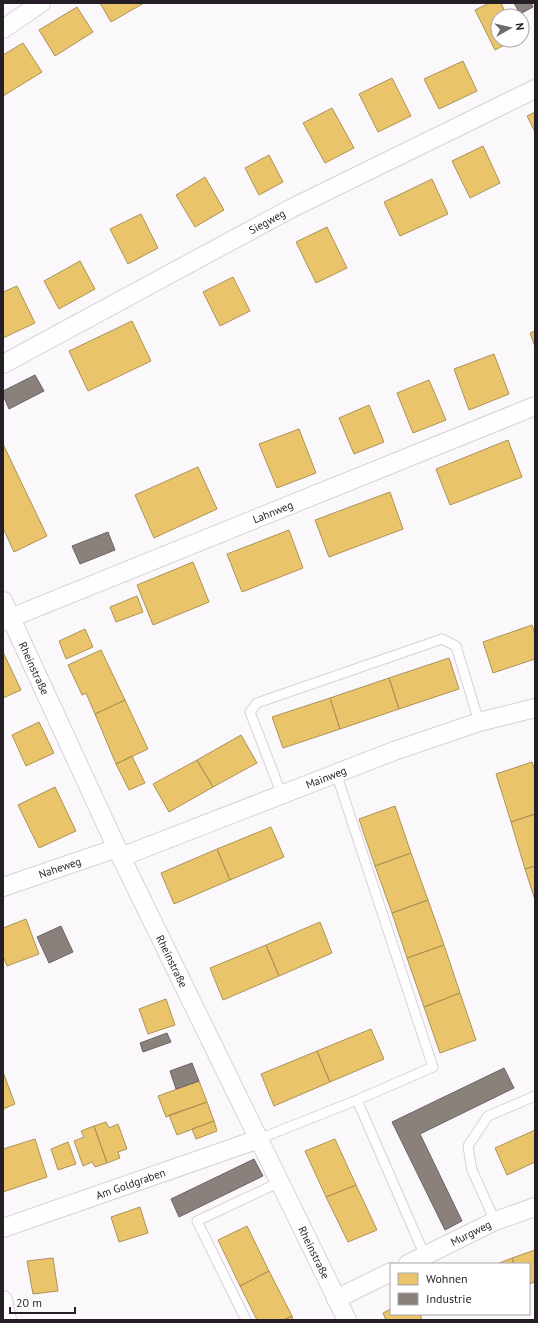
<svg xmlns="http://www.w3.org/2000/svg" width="538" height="1323" font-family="'PT Sans',sans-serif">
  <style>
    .homes { fill: #e9c46a; stroke: #ae9256 }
    .industry { fill: #8a817c; stroke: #6c6362 }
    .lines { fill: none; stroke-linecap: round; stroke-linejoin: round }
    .service-casing { stroke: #d7d2d9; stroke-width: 11 }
    .minor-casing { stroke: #d7d2d9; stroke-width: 20 }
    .service { stroke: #fefefe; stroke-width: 9 }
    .minor { stroke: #fefefe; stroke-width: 18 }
    .labels { text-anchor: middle; stroke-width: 4; stroke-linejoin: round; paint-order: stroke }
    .street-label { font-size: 11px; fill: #251e27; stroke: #fff }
  </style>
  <rect width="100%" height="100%" fill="#faf8fb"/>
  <!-- homes -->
  <path class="homes" d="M100,3H144L111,22Z
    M489,3H501L507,16H498V40H514L495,50L475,10Z
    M77,7L93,32L55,56L39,30Z
    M23,43L42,72L3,96V55Z
    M463,61L477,91L439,109L424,79Z
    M392,78L411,116L378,132L359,94Z
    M332,108L354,148L325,163L303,123Z
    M535,112V132L527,116Z
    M483,146L500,183L470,198L452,161Z
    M269,155L283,182L259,195L245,168Z
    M205,177L224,210L195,227L176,195Z
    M432,179L448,214L400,236L384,202Z
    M141,214L158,248L128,264L110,229Z
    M327,227L347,268L316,283L296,242Z
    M80,261L95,289L59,309L44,281Z
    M233,277L250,311L220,326L203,292Z
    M17,286L35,323L3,338V292Z
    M132,321L151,361L88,391L69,351Z
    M535,331V347L530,333Z
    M494,354L509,394L469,410L454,369Z
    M429,380L446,420L413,433L397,393Z
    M369,405L384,442L354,454L339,418Z
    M299,429L316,473L277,488L259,444Z
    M508,440L522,477L450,505L436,469Z
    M3,444L47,536L14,552L3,528Z
    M198,467L217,509L154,538L135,495Z
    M390,492L403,529L329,557L315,520Z
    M289,530L303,568L242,592L227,554Z
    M193,562L209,602L153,625L137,585Z
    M137,596L143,612L116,622L110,607Z
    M532,625L535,634V659L493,673L483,642Z
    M85,629L93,647L66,659L59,641Z
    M101,650L125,700L95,714L86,693L82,695L68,665Z
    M3,652L21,690L3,698Z
    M449,658L459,689L399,709L389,678Z
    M389,678L399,709L340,729L330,698Z
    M330,698L340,729L283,748L272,717Z
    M125,700L148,749L116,764L95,714Z
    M39,722L54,753L26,766L12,735Z
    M241,735L257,763L213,787L197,760Z
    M132,756L145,783L129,790L116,764Z
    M197,760L213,787L169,812L153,784Z
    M532,762L535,770V814L511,822L496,774Z
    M55,787L76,831L39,848L18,805Z
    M395,806L411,853L375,866L359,819Z
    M535,814V866L525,869L511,822Z
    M271,827L284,857L230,880L217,849Z
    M217,849L230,880L174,904L161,873Z
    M411,853L428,900L392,913L375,866Z
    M535,866V900L525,869Z
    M428,900L444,945L407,958L392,913Z
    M26,919L39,954L7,966L3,956V928Z
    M320,922L332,953L279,976L266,945Z
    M266,945L279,976L223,1000L210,968Z
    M444,945L460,993L424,1007L407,958Z
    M460,993L476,1040L440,1053L424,1007Z
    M166,999L175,1025L148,1034L139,1009Z
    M371,1029L384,1059L330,1082L317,1051Z
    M317,1051L330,1082L274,1106L261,1074Z
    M3,1072L15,1104L3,1109Z
    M199,1081L207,1102L166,1117L158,1096Z
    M207,1102L214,1121L177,1135L169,1115Z
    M214,1121L217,1131L196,1139L192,1129Z
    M106,1122L109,1128L118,1124L127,1149L118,1152L120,1158L107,1163L94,1126Z
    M94,1126L107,1163L95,1167L92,1162L83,1166L74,1141L84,1137L81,1131Z
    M535,1130V1162L507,1175L495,1148Z
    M35,1139L47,1177L3,1192V1149Z
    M335,1139L356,1185L326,1197L305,1151Z
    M68,1142L76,1164L58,1170L51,1149Z
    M356,1185L377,1230L348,1242L326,1197Z
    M140,1207L148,1233L119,1242L111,1217Z
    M247,1226L269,1271L240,1286L218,1240Z
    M535,1250V1282L529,1284V1264H514L512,1258Z
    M53,1258L58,1291L33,1294L27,1261Z
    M512,1258L514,1264H497Z
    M269,1271L292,1316L284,1320H257L240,1286Z
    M391,1309V1314H420L422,1320H386L383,1313Z
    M292,1316L293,1320H284Z"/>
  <!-- industry -->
  <path class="industry" d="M514,3H531L533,7L520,14Z
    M35,375L44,391L9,409L3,395V391Z
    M108,532L115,550L80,564L72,546Z
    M61,926L73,952L49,963L37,937Z
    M167,1033L171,1042L143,1052L140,1043Z
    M192,1063L199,1081L176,1089L170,1071Z
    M504,1068L514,1088L420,1134L462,1221L445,1230L392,1122Z
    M254,1159L263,1176L179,1217L171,1199Z"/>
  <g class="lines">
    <defs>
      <path id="service" d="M336,773L433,1067L357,1100
        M282,795L250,712L257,703L442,639L456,646L479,722
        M259,1139L357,1100L425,1256
        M495,1221L472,1170L468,1146L488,1116L535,1096
        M246,1320L197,1221L280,1182"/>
      <g id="minor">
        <path d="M3,29L41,3"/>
        <path id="s1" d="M3,364L292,208L535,89"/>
        <path id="s2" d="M3,601L121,857L347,1320"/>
        <path id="s3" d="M3,621L535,406"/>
        <path id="s4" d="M121,857L394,751L479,722L535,708"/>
        <path id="s5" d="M3,887L117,848"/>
        <path id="s6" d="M3,1228L259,1139"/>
        <path id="s7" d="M408,1264L495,1221L535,1207"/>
        <path d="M336,1299L391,1272"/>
        <path d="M3,1300L7,1320"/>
      </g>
    </defs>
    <!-- service casing -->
    <use href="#service" class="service-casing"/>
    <!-- minor casing -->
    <use href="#minor" class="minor-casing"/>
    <!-- service -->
    <use href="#service" class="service"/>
    <!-- minor -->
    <use href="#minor" class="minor"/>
  </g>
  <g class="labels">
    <!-- street labels -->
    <g class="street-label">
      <text dy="4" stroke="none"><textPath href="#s1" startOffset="300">Siegweg</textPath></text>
      <text dy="4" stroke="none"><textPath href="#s3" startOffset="291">Lahnweg</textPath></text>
      <text dy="4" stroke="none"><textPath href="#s2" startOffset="74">Rheinstraße</textPath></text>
      <text dy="4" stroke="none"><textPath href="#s4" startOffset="220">Mainweg</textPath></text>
      <text dy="4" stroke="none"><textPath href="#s5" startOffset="60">Naheweg</textPath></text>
      <text dy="4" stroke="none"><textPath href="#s2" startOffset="398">Rheinstraße</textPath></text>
      <text dy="4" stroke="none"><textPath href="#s6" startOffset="135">Am Goldgraben</textPath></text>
      <text dy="4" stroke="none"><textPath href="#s7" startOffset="70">Murgweg</textPath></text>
      <text dy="4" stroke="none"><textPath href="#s2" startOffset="722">Rheinstraße</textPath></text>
    </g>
  </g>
  <!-- border -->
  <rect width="538" height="1323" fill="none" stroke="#251e27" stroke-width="8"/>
  <!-- legend -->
  <rect x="390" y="1263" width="140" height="52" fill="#ffffff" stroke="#a8a5a9"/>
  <rect x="398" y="1273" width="20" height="12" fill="#e9c46a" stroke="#a8a5a9"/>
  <text x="426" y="1283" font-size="12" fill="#251e27">Wohnen</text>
  <rect x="398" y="1293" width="20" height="12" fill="#8a817c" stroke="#a8a5a9"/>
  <text x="426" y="1303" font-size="12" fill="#251e27">Industrie</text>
  <!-- north arrow -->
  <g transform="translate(510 28) rotate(82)"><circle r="19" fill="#ffffff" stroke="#a8a5a9"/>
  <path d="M0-3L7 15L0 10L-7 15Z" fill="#706a71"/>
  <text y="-6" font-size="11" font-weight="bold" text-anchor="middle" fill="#251e27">N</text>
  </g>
  <!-- scale -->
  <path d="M10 1307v6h65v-6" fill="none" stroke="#251e27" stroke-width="2"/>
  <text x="16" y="1307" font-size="12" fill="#251e27" stroke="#ffffff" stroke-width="3" paint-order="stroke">20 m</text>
</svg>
